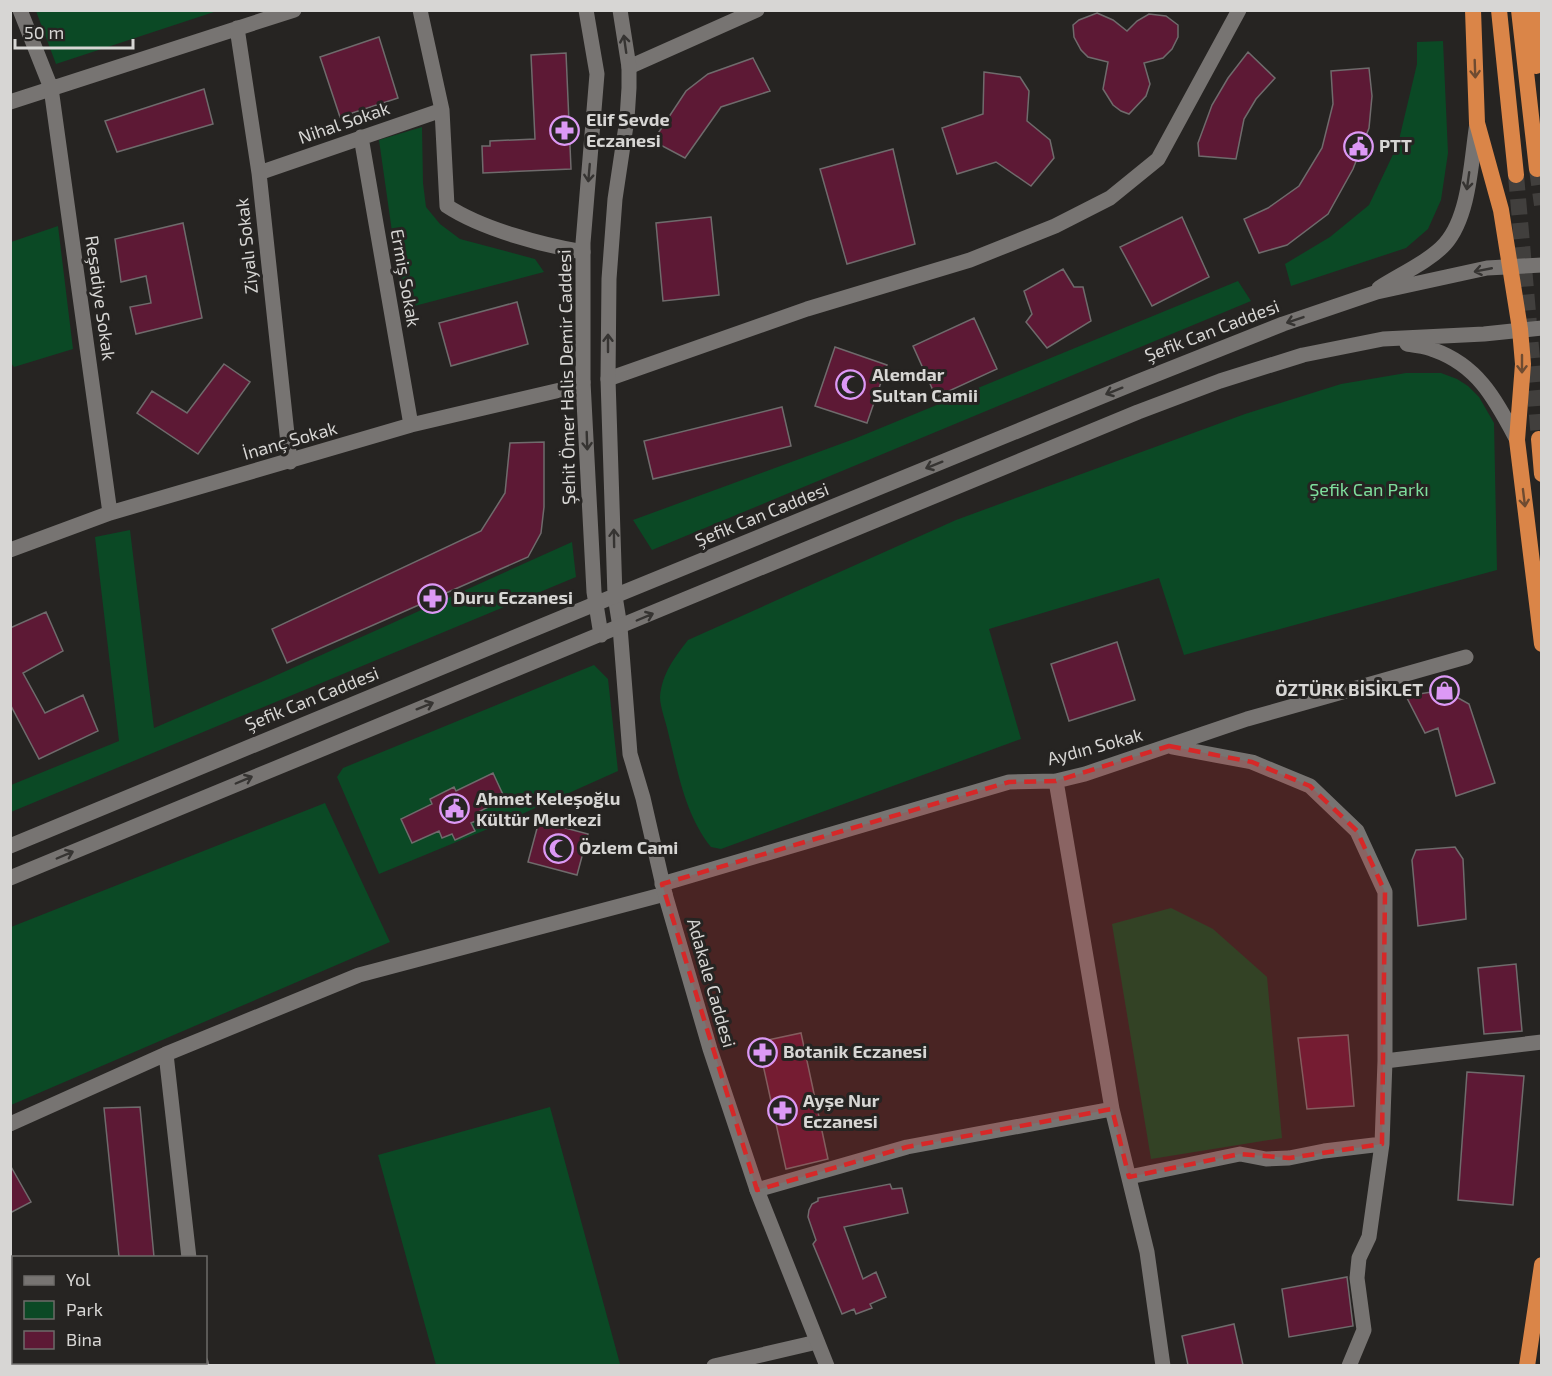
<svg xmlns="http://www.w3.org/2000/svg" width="1552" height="1376" font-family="'Exo 2',sans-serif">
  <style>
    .green { fill: #0b4925 }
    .building { fill: #5d1935; stroke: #6f6b6c; stroke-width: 1.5 }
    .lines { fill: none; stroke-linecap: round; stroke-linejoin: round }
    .trunk-tunnel { stroke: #413f3d; stroke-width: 16; stroke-dasharray: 16 8; stroke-linecap: butt }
    .minor { stroke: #777472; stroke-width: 15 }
    .tertiary { stroke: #777472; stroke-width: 15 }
    .secondary { stroke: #777472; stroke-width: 15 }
    .trunk { stroke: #da8548; stroke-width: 16 }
    .oneway { stroke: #363432 }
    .oneway2 { stroke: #6e4b31 }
    .marked { fill: #d62828; fill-opacity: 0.2; stroke: #d62828; stroke-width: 4.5; stroke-dasharray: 12 8; stroke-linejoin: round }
    .labels { text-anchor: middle; stroke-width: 6; stroke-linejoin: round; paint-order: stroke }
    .poi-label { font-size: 18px; font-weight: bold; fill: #d7d6d4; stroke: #262422; text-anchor: start }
    .street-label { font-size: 18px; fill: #d7d6d4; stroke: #262422 }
    .park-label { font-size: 18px; fill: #7ede9c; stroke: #262422 }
  </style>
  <rect width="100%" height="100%" fill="#262422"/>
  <!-- green -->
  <path class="green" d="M36,11H217L56,64Z
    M1443,41L1448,153L1441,200L1428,229L1406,248L1291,286L1285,264L1330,237L1369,205L1398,144L1417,64V42Z
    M422,127L423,183L426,207L440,224L460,239L535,259L544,272L403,309L379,140Z
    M58,226L73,349L14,367L10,362L11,242Z
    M1238,281L1251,301L652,550L633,520L854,439Z
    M1406,373H1441L1457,379L1468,386L1479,397L1494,423L1497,570L1184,655L1159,578L989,629L1021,739L721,849L711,847C685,815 678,772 668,732C666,722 660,707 660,697C662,673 675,657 688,640L956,520L1245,414L1341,384Z
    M130,530L154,728L266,680L572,542L576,577L11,812V785L119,741L95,537Z
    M594,665L608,679L618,771L495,826L379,874L337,777L343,768Z
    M325,803L390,942L11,1105V927Z
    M1171,908L1213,929L1267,977L1282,1138L1151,1159L1112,924Z
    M550,1107L620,1364L436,1365L378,1155Z"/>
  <!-- building -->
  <path class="building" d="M1097,13L1113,20L1127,31L1137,21L1149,14L1166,16L1178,25V37L1172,49L1163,58L1144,63L1150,84L1146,96L1129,114L1121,111L1113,105L1103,89L1108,62L1088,57L1081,50L1074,37L1073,25L1079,20Z
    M379,37L398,98L340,117L320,57Z
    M1248,52L1275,78L1256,99L1244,119L1236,159L1199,156L1198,143L1212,105L1228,78Z
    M566,53L571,169L483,173L482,146H490V141L535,139L531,55Z
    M753,58L770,91L721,107L685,158L653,141L686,91L708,74Z
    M1369,68L1372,96L1369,128L1353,169L1328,214L1287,245L1259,253L1244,219L1268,208L1299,186L1322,148L1333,104L1331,71Z
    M984,72L1020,77L1029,91L1027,121L1050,140L1054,158L1031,186L996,162L957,174L942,128L983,114Z
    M204,89L213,124L117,152L105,121Z
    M893,149L915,244L847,264L820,169Z
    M711,217L719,295L663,301L656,223Z
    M1182,217L1209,277L1152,306L1120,247Z
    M183,223L202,318L136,334L130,307L151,303L146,276L121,282L115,239Z
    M1063,269L1074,287H1083L1091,321L1047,348L1026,322L1032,314L1024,291Z
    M517,302L528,344L451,366L439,323Z
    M974,318L997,369L936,397L913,346Z
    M835,347L887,365L867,423L815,406Z
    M224,364L250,382L198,454L137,413L152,391L187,413Z
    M782,407L791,446L653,479L644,441Z
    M544,442V507L541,533L528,557L287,663L272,629L481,531L505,493L510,443Z
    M46,612L63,651L23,673L45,713L83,695L98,731L39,759L10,704V628Z
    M1117,642L1135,700L1069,721L1051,664Z
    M1444,690L1469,704L1495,783L1456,796L1438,728L1425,733L1406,696Z
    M493,773L505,799L480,811L483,818L471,823L475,831L455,840L452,834L442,838L439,831L412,843L401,819L432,804L430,799L454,787L456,791Z
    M539,821L588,834L577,875L528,862Z
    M1455,847L1463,859L1466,919L1418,926L1412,860L1416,850Z
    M1516,964L1522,1031L1484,1034L1478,968Z
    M801,1033L828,1159L786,1169L758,1042Z
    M1348,1035L1354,1106L1307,1109L1298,1038Z
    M1467,1072L1524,1076L1513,1205L1458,1200Z
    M140,1107L154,1257H119L104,1108Z
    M10,1165L31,1202L10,1213Z
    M890,1184L892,1189L902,1188L908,1213L844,1227L863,1279L876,1272L886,1297L870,1304L872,1308L856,1314L854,1309L842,1314L813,1244L816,1240L808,1217L809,1210L812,1204L818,1201V1198Z
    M1347,1277L1353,1326L1289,1337L1282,1289Z
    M1234,1324L1243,1365H1188L1182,1336Z"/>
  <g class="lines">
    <!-- trunk-tunnel -->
    <path class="trunk-tunnel" d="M1537,169L1542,205
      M1516,175L1539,439"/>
    <!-- minor -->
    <path class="minor" d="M20,10L51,88L110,513
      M420,10L442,110L447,206C482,229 542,245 583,252
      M237,28L259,173L290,462
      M10,102L294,10
      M361,137L411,425
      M259,173L442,110
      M608,379L807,309L970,260L1055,226L1110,198L1158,159L1239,10
      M10,550L110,513L411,425L573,387L583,382
      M1056,781L1112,1109L1147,1252L1163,1366
      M662,884L1009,782L1056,781L1085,774L1247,719L1466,657
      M166,1054L189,1258
      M1385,1061L1542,1042
      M10,1124L166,1054L359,975L665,894
      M1129,1177L1240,1154L1266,1159L1289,1158L1324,1151L1382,1144L1385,1061V892L1357,831L1310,786L1252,762L1172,747
      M757,1190L907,1147L1112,1109
      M201,1362L202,1366
      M714,1366L817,1342
      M1349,1366L1364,1330L1357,1278L1359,1258L1369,1237L1382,1144"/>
    <!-- tertiary -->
    <path class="tertiary" d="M629,67L757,10
      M615,596L620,627L630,754L643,798L665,894L710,1049L757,1190L827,1366"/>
    <!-- secondary -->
    <path class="secondary" d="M586,10L597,74L583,243V382L594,592L601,635
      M1379,288C1399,275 1430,261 1445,244C1470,216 1471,160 1477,123
      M1407,344C1415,346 1426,346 1434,350C1479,366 1496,401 1517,440
      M615,596L608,379L609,279L615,199L627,119L629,88V67L620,10
      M10,846L595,604L1137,382L1283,324L1377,292L1487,268L1542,265
      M10,878L1138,412L1220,381L1303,355L1383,339L1484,334L1542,328"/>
    <!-- trunk -->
    <path class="trunk" d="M1473,10L1477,123L1501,210L1520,329L1523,364L1517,440L1542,644
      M1499,10L1516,175
      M1519,10L1537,169
      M1533,10L1536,66
      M1539,439L1542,474
      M1527,1366L1542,1265"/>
  </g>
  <!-- one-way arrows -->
  <defs><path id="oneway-shaft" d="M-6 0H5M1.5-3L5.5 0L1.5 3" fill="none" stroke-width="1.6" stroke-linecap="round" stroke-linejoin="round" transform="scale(1.5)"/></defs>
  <g class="oneway">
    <use href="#oneway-shaft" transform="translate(625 44) rotate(-98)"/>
    <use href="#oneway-shaft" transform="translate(589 173) rotate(95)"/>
    <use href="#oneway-shaft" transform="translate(1468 181) rotate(98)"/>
    <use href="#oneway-shaft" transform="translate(1483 270) rotate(169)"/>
    <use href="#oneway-shaft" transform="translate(1295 320) rotate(161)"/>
    <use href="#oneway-shaft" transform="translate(608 343) rotate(-90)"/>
    <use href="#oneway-shaft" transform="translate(1114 391) rotate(158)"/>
    <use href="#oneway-shaft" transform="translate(587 441) rotate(88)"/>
    <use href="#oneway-shaft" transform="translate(934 465) rotate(158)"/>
    <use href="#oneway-shaft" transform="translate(614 538) rotate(-91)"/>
    <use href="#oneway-shaft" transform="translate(645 617) rotate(-23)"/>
    <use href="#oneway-shaft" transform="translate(425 706) rotate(-22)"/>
    <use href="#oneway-shaft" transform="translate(244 780) rotate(-23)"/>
    <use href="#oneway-shaft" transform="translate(65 855) rotate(-23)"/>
  </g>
  <g class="oneway2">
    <use href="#oneway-shaft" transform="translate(1475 69) rotate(88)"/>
    <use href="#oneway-shaft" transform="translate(1522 364) rotate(90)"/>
    <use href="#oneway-shaft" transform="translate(1524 498) rotate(83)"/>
  </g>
  <!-- marked area -->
  <path class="marked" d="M1169,746L1252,762L1310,786L1357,831L1385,892L1382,1144L1289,1158L1240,1154L1129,1177L1112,1109L907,1147L757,1190L662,884L1009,782L1056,781Z"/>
  <!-- icons -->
  <defs>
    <symbol id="pharmacy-ring" viewBox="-11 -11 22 22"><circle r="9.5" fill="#262422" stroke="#dc99f5" stroke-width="1.5"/><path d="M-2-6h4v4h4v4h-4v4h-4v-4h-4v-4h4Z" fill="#dc99f5"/></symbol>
    <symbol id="civic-ring" viewBox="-11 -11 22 22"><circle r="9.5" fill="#262422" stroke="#dc99f5" stroke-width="1.5"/><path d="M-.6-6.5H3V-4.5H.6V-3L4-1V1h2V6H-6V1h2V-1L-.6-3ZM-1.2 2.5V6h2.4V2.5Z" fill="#dc99f5"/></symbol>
    <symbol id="mosque-ring" viewBox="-11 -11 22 22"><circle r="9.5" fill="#262422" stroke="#dc99f5" stroke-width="1.5"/><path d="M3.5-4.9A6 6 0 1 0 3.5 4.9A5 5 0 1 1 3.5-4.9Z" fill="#dc99f5"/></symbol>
    <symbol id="shop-ring" viewBox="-11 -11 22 22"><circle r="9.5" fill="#262422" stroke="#dc99f5" stroke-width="1.5"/><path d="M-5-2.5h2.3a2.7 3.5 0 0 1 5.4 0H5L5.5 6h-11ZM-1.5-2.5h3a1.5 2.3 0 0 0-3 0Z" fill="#dc99f5"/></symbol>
  </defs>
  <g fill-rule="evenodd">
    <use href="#pharmacy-ring" x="548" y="114" width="33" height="33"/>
    <use href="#civic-ring" x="1342" y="130" width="33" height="33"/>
    <use href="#mosque-ring" x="834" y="368" width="33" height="33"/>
    <use href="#pharmacy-ring" x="416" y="582" width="33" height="33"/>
    <use href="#shop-ring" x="1428" y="674" width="33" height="33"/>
    <use href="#civic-ring" x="438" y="792" width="33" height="33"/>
    <use href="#mosque-ring" x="542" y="832" width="33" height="33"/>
    <use href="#pharmacy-ring" x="746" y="1036" width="33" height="33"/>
    <use href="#pharmacy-ring" x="766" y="1094" width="33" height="33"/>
  </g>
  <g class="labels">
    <!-- poi labels -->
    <g class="poi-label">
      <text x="586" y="126">Elif Sevde<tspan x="586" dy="21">Eczanesi</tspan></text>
      <text x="1379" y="152">PTT</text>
      <text x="872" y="381">Alemdar<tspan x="872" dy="21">Sultan Camii</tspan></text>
      <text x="453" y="604">Duru Eczanesi</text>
      <text x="1423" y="696" text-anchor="end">ÖZTÜRK BİSİKLET</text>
      <text x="476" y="805">Ahmet Keleşoğlu<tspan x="476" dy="21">Kültür Merkezi</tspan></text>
      <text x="579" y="854">Özlem Cami</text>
      <text x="783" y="1058">Botanik Eczanesi</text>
      <text x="803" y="1107">Ayşe Nur<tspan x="803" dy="21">Eczanesi</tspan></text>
    </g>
    <!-- street labels -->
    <g class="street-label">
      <text transform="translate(344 123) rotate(-19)" y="6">Nihal Sokak</text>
      <text transform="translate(247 246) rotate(-96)" y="6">Ziyalı Sokak</text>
      <text transform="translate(405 278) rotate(80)" y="6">Ermiş Sokak</text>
      <text transform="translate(100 298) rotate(82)" y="6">Reşadiye Sokak</text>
      <text transform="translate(1212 331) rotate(-21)" y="6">Şefik Can Caddesi</text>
      <text transform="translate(567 377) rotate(-91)" y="6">Şehit Ömer Halis Demir Caddesi</text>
      <text transform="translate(290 441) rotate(-16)" y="6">İnanç Sokak</text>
      <text transform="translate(762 515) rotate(-22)" y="6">Şefik Can Caddesi</text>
      <text transform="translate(312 699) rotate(-22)" y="6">Şefik Can Caddesi</text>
      <text transform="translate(1095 747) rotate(-15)" y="6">Aydın Sokak</text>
      <text transform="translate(711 983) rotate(74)" y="6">Adakale Caddesi</text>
    </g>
    <!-- park labels -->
    <g class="park-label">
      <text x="1369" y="496">Şefik Can Parkı</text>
    </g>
  </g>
  <!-- border -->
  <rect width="1552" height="1376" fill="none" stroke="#d7d6d4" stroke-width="24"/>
  <!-- legend -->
  <rect x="12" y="1256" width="195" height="108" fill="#262422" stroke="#6d6b69" stroke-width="1.5"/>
  <rect x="24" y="1276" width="30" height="9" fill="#777472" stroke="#6d6b69" stroke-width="1.5"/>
  <text x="66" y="1286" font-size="18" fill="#d7d6d4">Yol</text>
  <rect x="24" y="1301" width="30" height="18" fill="#0b4925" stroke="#6d6b69" stroke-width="1.5"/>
  <text x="66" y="1316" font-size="18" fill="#d7d6d4">Park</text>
  <rect x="24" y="1331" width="30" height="18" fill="#5d1935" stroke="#6d6b69" stroke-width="1.5"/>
  <text x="66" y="1346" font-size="18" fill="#d7d6d4">Bina</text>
  <!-- scale -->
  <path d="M15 39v9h118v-9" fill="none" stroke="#d7d6d4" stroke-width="3"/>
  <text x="24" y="39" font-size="18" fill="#d7d6d4" stroke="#262422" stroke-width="4.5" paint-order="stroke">50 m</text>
</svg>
